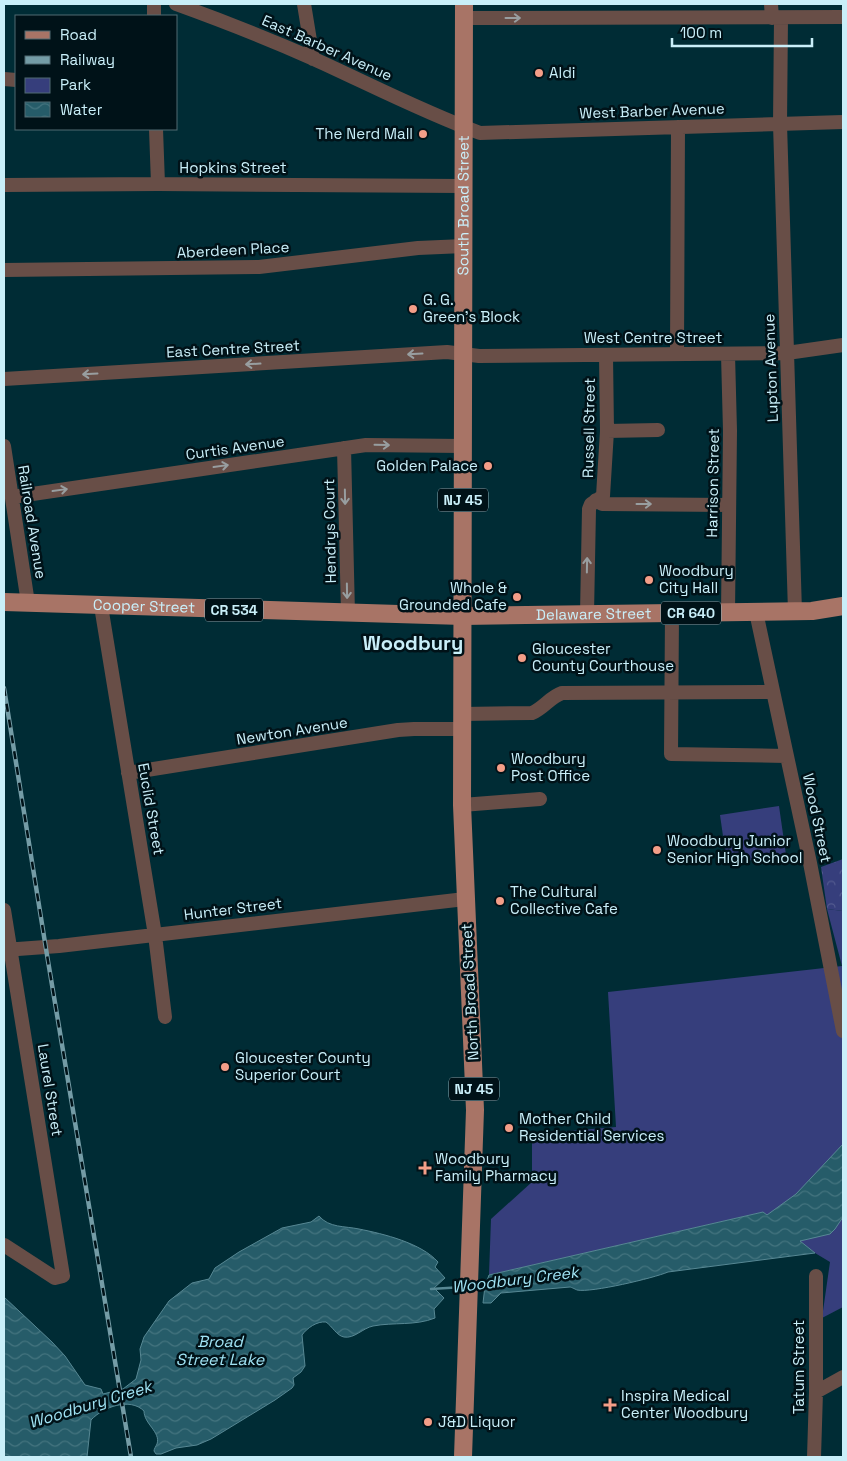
<svg xmlns="http://www.w3.org/2000/svg" width="847" height="1461" font-family="'Space Grotesk',sans-serif">
  <style>
    .green { fill: #363e7c }
    .forest { fill: url(#forest-crowns) }
    .water { fill: url(#water-waves); stroke: #578894 }
    .lines { fill: none; stroke-linecap: round; stroke-linejoin: round }
    .stream { stroke: #578894; stroke-width: 2.5 }
    .minor { stroke: #684e47; stroke-width: 14 }
    .major { stroke: #a87466; stroke-width: 18 }
    .rail-casing { stroke: #749ca6; stroke-width: 4.5 }
    .rail { stroke: #001218; stroke-width: 2.5; stroke-dasharray: 8; stroke-linecap: butt }
    .oneway { stroke: #989ea0 }
    .poi-dot { fill: #f49e88; stroke: #001218; stroke-width: 2 }
    .labels { text-anchor: middle; stroke-width: 5; stroke-linejoin: round; paint-order: stroke }
    .shield { fill: #001218; stroke: #8dadb6; stroke-width: 1 }
    .shield-label { font-size: 14px; font-weight: bold; fill: #c9eff9 }
    .street-label { font-size: 15px; fill: #c9eff9; stroke: #001218 }
    .poi-label { font-size: 15px; fill: #c9eff9; stroke: #001218; text-anchor: start }
    .water-label { font-size: 16px; font-style: italic; fill: #a0e4f5; stroke: #001218 }
    .district-label { font-size: 20px; font-weight: bold; fill: #c9eff9; stroke: #001218 }
  </style>
  <defs>
    <pattern id="forest-crowns" width="20" height="18" patternUnits="userSpaceOnUse" patternTransform="scale(1.25)"><rect width="20" height="18" fill="#363e7c"/><path d="M2 6a3 3 0 1 1 6 0M12 15a3 3 0 1 1 6 0" fill="none" stroke="#525a8f"/></pattern>
    <pattern id="water-waves" width="16" height="10" patternUnits="userSpaceOnUse" patternTransform="scale(1.25)"><rect width="16" height="10" fill="#265c69"/><path d="M0 5q4-4 8 0t8 0" fill="none" stroke="#44747f"/></pattern>
  </defs>
  <rect width="100%" height="100%" fill="#002c35"/>
  <!-- green -->
  <path class="green" d="M779,806L786,855L727,864L720,815Z
    M827,909L843,911V1307L822,1318L830,1262L815,1253L763,1212L489,1275L491,1219L532,1182V1134L616,1127L608,992L842,966Z"/>
  <!-- forest -->
  <path class="forest" d="M843,859V911L827,909L821,867Z"/>
  <!-- water -->
  <path class="water" d="M843,1144V1217L835,1229L830,1234L800,1241L815,1253L668,1272C654,1278 591,1293 577,1290C577,1290 571,1287 570,1287L501,1293L491,1303H483L485,1286L489,1275L763,1212L767,1215L796,1194Z
    M319,1216C329,1228 345,1226 359,1229C384,1234 421,1243 438,1262L435,1267L445,1278L434,1288L444,1298L434,1309L435,1318C415,1326 394,1322 373,1326C363,1328 354,1339 344,1337C337,1336 332,1326 326,1322C317,1321 307,1328 302,1335L305,1366L301,1372L293,1378L294,1385L292,1388L275,1400L211,1439L197,1445L176,1448L161,1454H156L154,1451C154,1449 156,1446 157,1444C161,1432 144,1424 144,1411C130,1397 103,1407 91,1420L87,1457H4V1297L52,1342L65,1356L85,1385L101,1389L103,1394L123,1389L136,1379L141,1360L140,1349L144,1337L169,1301L192,1283L209,1279L215,1268L239,1252L282,1228L311,1222Z"/>
  <g class="lines">
    <!-- stream -->
    <path class="stream" d="M476,1286H485
      M431,1289L463,1287"/>
    <!-- minor -->
    <path class="minor" d="M176,4C223,21 269,39 314,59C369,84 423,112 480,133L843,122
      M304,4L313,59
      M771,4L772,18
      M154,16V4
      M464,18L843,17
      M781,18L780,124L795,612
      M4,79L16,80
      M156,129L158,184
      M4,185L158,184L463,186
      M4,270L259,267L418,248L464,246
      M677,353L678,127
      M4,379L447,352L479,356L787,353L843,345
      M607,431L658,430
      M4,446L28,603
      M344,448L348,613
      M12,497L366,445L463,446
      M596,500L602,504L729,505
      M101,606L155,935L165,1017
      M756,612L810,863L843,1031
      M672,613L671,754L786,756
      M728,613L730,431L728,354
      M587,614L589,509L591,504L603,496L607,431L606,355
      M462,714L532,713C544,708 550,697 562,693L773,692
      M128,773L398,730L414,729H462
      M462,805L540,799
      M4,910L63,1276L55,1278L4,1245
      M4,950L59,946L465,899
      M816,1392L843,1377
      M814,1457L816,1392V1276"/>
    <!-- major -->
    <g class="major">
      <path id="s1" d="M4,602L463,616L812,611L843,606"/>
      <path id="s2" d="M463,1457L475,1110L462,805L464,4"/>
    </g>
    <defs>
      <path id="rail" d="M4,688L47,955L131,1457"/>
    </defs>
    <!-- rail casing -->
    <use href="#rail" class="rail-casing"/>
    <!-- rail -->
    <use href="#rail" class="rail"/>
  </g>
  <!-- one-way arrows -->
  <defs><path id="oneway-shaft" d="M-6 0H5M1.5-3L5.5 0L1.5 3" fill="none" stroke-width="1.6" stroke-linecap="round" stroke-linejoin="round" transform="scale(1.25)"/></defs>
  <g class="oneway">
    <use href="#oneway-shaft" transform="translate(513 18)"/>
    <use href="#oneway-shaft" transform="translate(415 354) rotate(177)"/>
    <use href="#oneway-shaft" transform="translate(253 364) rotate(177)"/>
    <use href="#oneway-shaft" transform="translate(90 374) rotate(177)"/>
    <use href="#oneway-shaft" transform="translate(382 445) rotate(1)"/>
    <use href="#oneway-shaft" transform="translate(221 466) rotate(-8)"/>
    <use href="#oneway-shaft" transform="translate(60 490) rotate(-8)"/>
    <use href="#oneway-shaft" transform="translate(345 497) rotate(89)"/>
    <use href="#oneway-shaft" transform="translate(644 504)"/>
    <use href="#oneway-shaft" transform="translate(587 565) rotate(-89)"/>
    <use href="#oneway-shaft" transform="translate(347 591) rotate(89)"/>
  </g>
  <!-- markers -->
  <g class="poi-dot">
    <circle cx="539" cy="73" r="5"/>
    <circle cx="423" cy="134" r="5"/>
    <circle cx="413" cy="309" r="5"/>
    <circle cx="488" cy="466" r="5"/>
    <circle cx="649" cy="580" r="5"/>
    <circle cx="517" cy="597" r="5"/>
    <circle cx="522" cy="658" r="5"/>
    <circle cx="501" cy="768" r="5"/>
    <circle cx="657" cy="850" r="5"/>
    <circle cx="500" cy="901" r="5"/>
    <circle cx="225" cy="1067" r="5"/>
    <circle cx="509" cy="1128" r="5"/>
    <path d="M422.5 1160.5h5v5h5v5h-5v5h-5v-5h-5v-5h5z"/>
    <path d="M607.5 1397.5h5v5h5v5h-5v5h-5v-5h-5v-5h5z"/>
    <circle cx="428" cy="1422" r="5"/>
  </g>
  <g class="labels">
    <!-- shield labels -->
    <g class="shield">
      <rect x="438" y="488.5" width="50" height="23" rx="4"/>
      <rect x="205" y="598.5" width="58" height="23" rx="4"/>
      <rect x="661" y="601.5" width="60" height="23" rx="4"/>
      <rect x="449" y="1077.5" width="50" height="23" rx="4"/>
    </g>
    <g class="shield-label">
      <text x="463" y="505">NJ 45</text>
      <text x="234" y="615">CR 534</text>
      <text x="691" y="618">CR 640</text>
      <text x="474" y="1094">NJ 45</text>
    </g>
    <!-- street labels -->
    <g class="street-label">
      <text transform="translate(327 48) rotate(24)" y="5">East Barber Avenue</text>
      <text transform="translate(652 111) rotate(-2)" y="5">West Barber Avenue</text>
      <text x="233" y="173">Hopkins Street</text>
      <text dy="5" stroke="none"><textPath href="#s2" startOffset="1252">South Broad Street</textPath></text>
      <text transform="translate(233 250) rotate(-3)" y="5">Aberdeen Place</text>
      <text x="653" y="343">West Centre Street</text>
      <text transform="translate(233 349) rotate(-3)" y="5">East Centre Street</text>
      <text transform="translate(771 368) rotate(-92)" y="5">Lupton Avenue</text>
      <text transform="translate(589 428) rotate(-89)" y="5">Russell Street</text>
      <text transform="translate(235 448) rotate(-8)" y="5">Curtis Avenue</text>
      <text transform="translate(713 483) rotate(-89)" y="5">Harrison Street</text>
      <text transform="translate(32 522) rotate(81)" y="5">Railroad Avenue</text>
      <text transform="translate(330 531) rotate(-91)" y="5">Hendrys Court</text>
      <text dy="5" stroke="none"><textPath href="#s1" startOffset="140">Cooper Street</textPath></text>
      <text dy="5" stroke="none"><textPath href="#s1" startOffset="590">Delaware Street</textPath></text>
      <text transform="translate(292 731) rotate(-9)" y="5">Newton Avenue</text>
      <text transform="translate(151 809) rotate(80)" y="5">Euclid Street</text>
      <text transform="translate(817 818) rotate(78)" y="5">Wood Street</text>
      <text transform="translate(233 909) rotate(-7)" y="5">Hunter Street</text>
      <text transform="translate(470 992) rotate(-93)" y="5">North Broad Street</text>
      <text transform="translate(50 1090) rotate(81)" y="5">Laurel Street</text>
      <text transform="translate(799 1367) rotate(-90)" y="5">Tatum Street</text>
    </g>
    <!-- poi labels -->
    <g class="poi-label">
      <text x="549" y="78">Aldi</text>
      <text x="413" y="139" text-anchor="end">The Nerd Mall</text>
      <text x="423" y="305">G. G.<tspan x="423" dy="17">Green's Block</tspan></text>
      <text x="478" y="471" text-anchor="end">Golden Palace</text>
      <text x="659" y="576">Woodbury<tspan x="659" dy="17">City Hall</tspan></text>
      <text x="507" y="593" text-anchor="end">Whole &amp;<tspan x="507" dy="17">Grounded Cafe</tspan></text>
      <text x="532" y="654">Gloucester<tspan x="532" dy="17">County Courthouse</tspan></text>
      <text x="511" y="764">Woodbury<tspan x="511" dy="17">Post Office</tspan></text>
      <text x="667" y="846">Woodbury Junior<tspan x="667" dy="17">Senior High School</tspan></text>
      <text x="510" y="897">The Cultural<tspan x="510" dy="17">Collective Cafe</tspan></text>
      <text x="235" y="1063">Gloucester County<tspan x="235" dy="17">Superior Court</tspan></text>
      <text x="519" y="1124">Mother Child<tspan x="519" dy="17">Residential Services</tspan></text>
      <text x="435" y="1164">Woodbury<tspan x="435" dy="17">Family Pharmacy</tspan></text>
      <text x="621" y="1401">Inspira Medical<tspan x="621" dy="17">Center Woodbury</tspan></text>
      <text x="438" y="1427">J&amp;D Liquor</text>
    </g>
    <!-- water labels -->
    <g class="water-label">
      <text transform="translate(515 1279) rotate(-7)" y="6">Woodbury Creek</text>
      <text x="220" y="1347">Broad<tspan x="220" dy="18">Street Lake</tspan></text>
      <text transform="translate(90 1404) rotate(-17)" y="6">Woodbury Creek</text>
    </g>
    <!-- district labels -->
    <g class="district-label">
      <text x="413" y="650">Woodbury</text>
    </g>
  </g>
  <!-- border -->
  <rect width="847" height="1461" fill="none" stroke="#c9eff9" stroke-width="10"/>
  <!-- legend -->
  <rect x="15" y="15" width="162" height="115" fill="#001218" stroke="#506a72"/>
  <rect x="25" y="31" width="25" height="8" fill="#a87466" stroke="#506a72"/>
  <text x="60" y="40" font-size="15" fill="#c9eff9">Road</text>
  <rect x="25" y="56" width="25" height="8" fill="#749ca6" stroke="#506a72"/>
  <text x="60" y="65" font-size="15" fill="#c9eff9">Railway</text>
  <rect x="25" y="78" width="25" height="15" fill="#363e7c" stroke="#506a72"/>
  <text x="60" y="90" font-size="15" fill="#c9eff9">Park</text>
  <rect x="25" y="102" width="25" height="15" fill="url(#water-waves)" stroke="#506a72"/>
  <text x="60" y="115" font-size="15" fill="#c9eff9">Water</text>
  <!-- scale -->
  <path d="M672 38v8h140v-8" fill="none" stroke="#c9eff9" stroke-width="2.5"/>
  <text x="680" y="38" font-size="15" fill="#c9eff9" stroke="#001218" stroke-width="4" paint-order="stroke">100 m</text>
</svg>
